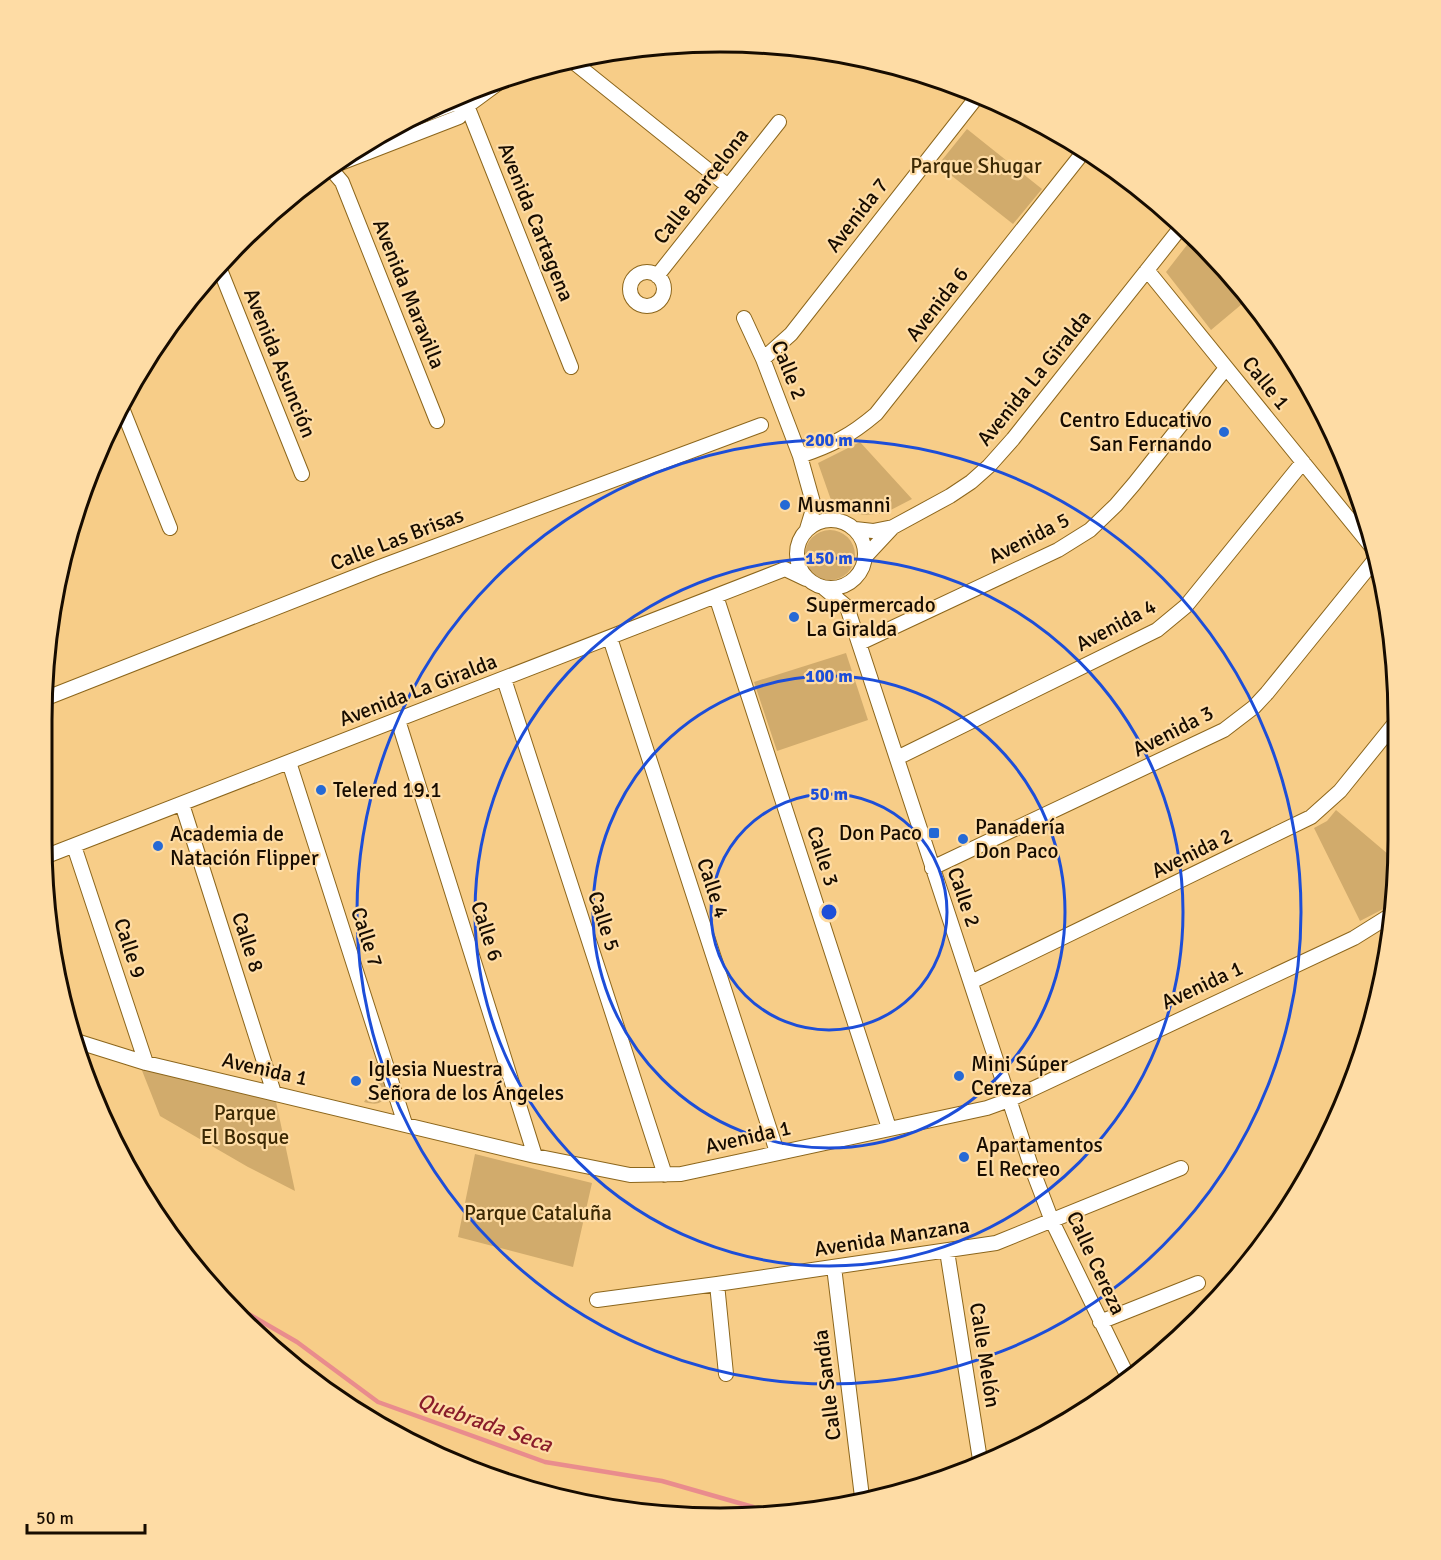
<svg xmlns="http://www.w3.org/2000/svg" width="1441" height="1560" font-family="Signika,sans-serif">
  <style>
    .green { fill: #d1ab6c }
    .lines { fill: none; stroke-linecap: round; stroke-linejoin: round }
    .stream { stroke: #e98c8d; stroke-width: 4.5 }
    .minor-casing { stroke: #8c661c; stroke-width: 16 }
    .minor { stroke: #fff; stroke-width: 14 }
    .ring { fill: none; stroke: #1d4ed8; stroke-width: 3 }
    .poi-dot { fill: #2569d5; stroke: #fedca5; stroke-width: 2 }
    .labels { text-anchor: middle; stroke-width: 4.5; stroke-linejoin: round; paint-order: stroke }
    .park-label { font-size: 21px; fill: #3c2904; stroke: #fedca5 }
    .street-label { font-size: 21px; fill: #170c00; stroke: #fedca5 }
    .poi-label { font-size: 21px; fill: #170c00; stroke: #fedca5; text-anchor: start }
    .water-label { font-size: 22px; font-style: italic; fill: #8a1d2b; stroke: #fedca5 }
    .rim { fill: none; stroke: #170c00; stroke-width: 3 }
    .centre { fill: #1d4ed8; stroke: #fedca5; stroke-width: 3 }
    .ring-label { font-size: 18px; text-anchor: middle; font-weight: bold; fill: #1d4ed8; stroke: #fedca5; stroke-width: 4.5; stroke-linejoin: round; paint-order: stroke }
  </style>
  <rect width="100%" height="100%" fill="#f7cd88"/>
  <!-- green -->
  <path class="green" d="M967,129L1042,189L1013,224L938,165Z
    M1194,236L1248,299L1211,330L1166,272Z
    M860,442L912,499L885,513L865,515L854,513L844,509L831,500L818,463Z
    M805 555a25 25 0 1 1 50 0a25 25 0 1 1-50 0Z
    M846,653L868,720L777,751L754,682Z
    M1336,810L1395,860L1394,900L1389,906L1360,921L1314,828L1327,821Z
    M378,1062L388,1094C381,1105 376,1105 364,1102L366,1099L369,1102L383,1088L379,1085L371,1065Z
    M139,1063L275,1097L295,1191L248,1167L160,1116Z
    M475,1154L592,1183L573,1267L458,1237Z"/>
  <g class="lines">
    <!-- stream -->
    <path class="stream" d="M228,1302L297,1342L378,1402L545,1462L662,1481L753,1507L757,1511"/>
    <defs>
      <path id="minor" d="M571,60L728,186
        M462,93L571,367
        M413,119L453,104L467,106
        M330,167L459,117L467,106L501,81
        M330,168L342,182L437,421
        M219,267L302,474
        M1147,270L1375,551
        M630 289a17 17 0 1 1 34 0a17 17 0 1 1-34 0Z
        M657,276L779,122
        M744,318L763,359L800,456L814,506L807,529
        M763,359L791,334L980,93
        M122,408L170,528
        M800,456C832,445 850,436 876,414L1085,150
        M797 554a34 34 0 1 1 68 0a34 34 0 1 1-68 0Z
        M855,529L873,531L893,527
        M865,557L893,527L950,496L971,482L989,466L1013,439L1182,226
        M824,588L847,607L1031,1166L1052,1221L1128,1377
        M716,596L889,1128
        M610,638L777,1152
        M860,643L1058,550L1090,530L1116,505L1134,484L1226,368
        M504,679L665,1175
        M49,697L377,568L761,425
        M398,720L535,1156
        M897,758L1157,630L1186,606L1303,462
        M289,762L405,1124
        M182,804L274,1093
        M74,846L146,1063
        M44,857L785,569L806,579
        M932,868L1224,730L1254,707L1267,693L1377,557
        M971,982L1311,817L1340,791L1399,718
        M79,1042L146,1063L535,1156L630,1175L681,1174L987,1108L1009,1100L1354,938L1394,913
        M947,1251L981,1466
        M834,1267L862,1497
        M717,1284L726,1374
        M597,1300L717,1284L996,1243L1181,1168
        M1100,1322L1198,1283"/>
    </defs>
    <!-- minor casing -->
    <use href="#minor" class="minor-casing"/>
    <!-- minor -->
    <use href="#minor" class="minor"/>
  </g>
  <!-- distance rings -->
  <g class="ring">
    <circle cx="829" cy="912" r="118"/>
    <circle cx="829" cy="912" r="236"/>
    <circle cx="829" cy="912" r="354"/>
    <circle cx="829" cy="912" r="472"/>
  </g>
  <!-- markers -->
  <g class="poi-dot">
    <circle cx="1224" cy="432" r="6"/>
    <circle cx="785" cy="505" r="6"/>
    <circle cx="794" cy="617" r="6"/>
    <circle cx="321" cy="790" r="6"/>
    <rect x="928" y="827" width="12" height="12" rx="3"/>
    <circle cx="963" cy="839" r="6"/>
    <circle cx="158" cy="846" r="6"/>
    <circle cx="959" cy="1076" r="6"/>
    <circle cx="356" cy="1081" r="6"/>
    <circle cx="964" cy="1157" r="6"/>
  </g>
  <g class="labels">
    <!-- park labels -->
    <g class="park-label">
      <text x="976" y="173">Parque Shugar</text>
      <text x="245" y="1120">Parque<tspan x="245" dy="24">El Bosque</tspan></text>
      <text x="538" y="1220">Parque Cataluña</text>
    </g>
    <!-- street labels -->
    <g class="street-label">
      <text transform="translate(701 186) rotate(-52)" y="7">Calle Barcelona</text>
      <text transform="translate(857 215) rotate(-52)" y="7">Avenida 7</text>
      <text transform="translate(536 222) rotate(68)" y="7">Avenida Cartagena</text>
      <text transform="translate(409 294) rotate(68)" y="7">Avenida Maravilla</text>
      <text transform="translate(937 304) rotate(-52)" y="7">Avenida 6</text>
      <text transform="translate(280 363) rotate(68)" y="7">Avenida Asunción</text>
      <text transform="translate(789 370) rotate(68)" y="7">Calle 2</text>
      <text transform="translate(1034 378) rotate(-51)" y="7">Avenida La Giralda</text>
      <text transform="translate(1266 383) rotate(51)" y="7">Calle 1</text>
      <text transform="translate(1029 538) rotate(-27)" y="7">Avenida 5</text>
      <text transform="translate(397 539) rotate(-21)" y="7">Calle Las Brisas</text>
      <text transform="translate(1116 625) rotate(-28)" y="7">Avenida 4</text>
      <text transform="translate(418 690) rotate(-21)" y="7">Avenida La Giralda</text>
      <text transform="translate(1173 731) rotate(-27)" y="7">Avenida 3</text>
      <text transform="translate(1192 853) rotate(-26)" y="7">Avenida 2</text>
      <text transform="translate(823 856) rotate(72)" y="7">Calle 3</text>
      <text transform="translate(713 888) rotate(72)" y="7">Calle 4</text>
      <text transform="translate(964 897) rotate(71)" y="7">Calle 2</text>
      <text transform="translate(604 921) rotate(72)" y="7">Calle 5</text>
      <text transform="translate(487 931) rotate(72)" y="7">Calle 6</text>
      <text transform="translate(367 937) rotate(72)" y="7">Calle 7</text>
      <text transform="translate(248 942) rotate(72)" y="7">Calle 8</text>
      <text transform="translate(130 948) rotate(72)" y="7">Calle 9</text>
      <text transform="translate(1202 985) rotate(-25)" y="7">Avenida 1</text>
      <text transform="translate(265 1069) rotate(13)" y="7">Avenida 1</text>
      <text transform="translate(748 1137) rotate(-13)" y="7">Avenida 1</text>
      <text transform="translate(892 1237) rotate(-9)" y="7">Avenida Manzana</text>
      <text transform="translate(1096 1263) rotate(65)" y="7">Calle Cereza</text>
      <text transform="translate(985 1355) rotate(81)" y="7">Calle Melón</text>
      <text transform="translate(827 1385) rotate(-97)" y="7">Calle Sandía</text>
    </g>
    <!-- poi labels -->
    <g class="poi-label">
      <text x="1212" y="427" text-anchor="end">Centro Educativo<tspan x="1212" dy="24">San Fernando</tspan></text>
      <text x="797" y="512">Musmanni</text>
      <text x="806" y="612">Supermercado<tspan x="806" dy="24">La Giralda</tspan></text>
      <text x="333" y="797">Telered 19.1</text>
      <text x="975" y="834">Panadería<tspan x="975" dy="24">Don Paco</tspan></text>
      <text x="922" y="840" text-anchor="end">Don Paco</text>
      <text x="170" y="841">Academia de<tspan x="170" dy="24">Natación Flipper</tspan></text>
      <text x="971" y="1071">Mini Súper<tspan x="971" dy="24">Cereza</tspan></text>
      <text x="368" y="1076">Iglesia Nuestra<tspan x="368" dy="24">Señora de los Ángeles</tspan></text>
      <text x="976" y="1152">Apartamentos<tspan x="976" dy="24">El Recreo</tspan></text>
    </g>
    <!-- water labels -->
    <g class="water-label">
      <text transform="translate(485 1422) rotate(19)" y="8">Quebrada Seca</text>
    </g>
  </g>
  <!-- crop -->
  <path d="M0 0H1441V1560H0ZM720 52H720A668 668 0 0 1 1388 720V840A668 668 0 0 1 720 1508H720A668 668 0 0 1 52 840V720A668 668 0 0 1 720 52Z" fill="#fedca5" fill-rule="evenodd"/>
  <path class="rim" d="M720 52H720A668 668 0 0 1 1388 720V840A668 668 0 0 1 720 1508H720A668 668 0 0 1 52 840V720A668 668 0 0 1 720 52Z"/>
  <circle cx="829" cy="912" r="9" class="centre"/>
  <g class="ring-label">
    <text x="829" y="446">200 m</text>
    <text x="829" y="564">150 m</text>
    <text x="829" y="682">100 m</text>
    <text x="829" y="800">50 m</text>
  </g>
  <!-- scale -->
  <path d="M27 1524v9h118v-9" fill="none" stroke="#170c00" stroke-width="3"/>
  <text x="36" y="1524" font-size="18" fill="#170c00" stroke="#fedca5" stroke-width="4.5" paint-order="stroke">50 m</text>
</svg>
